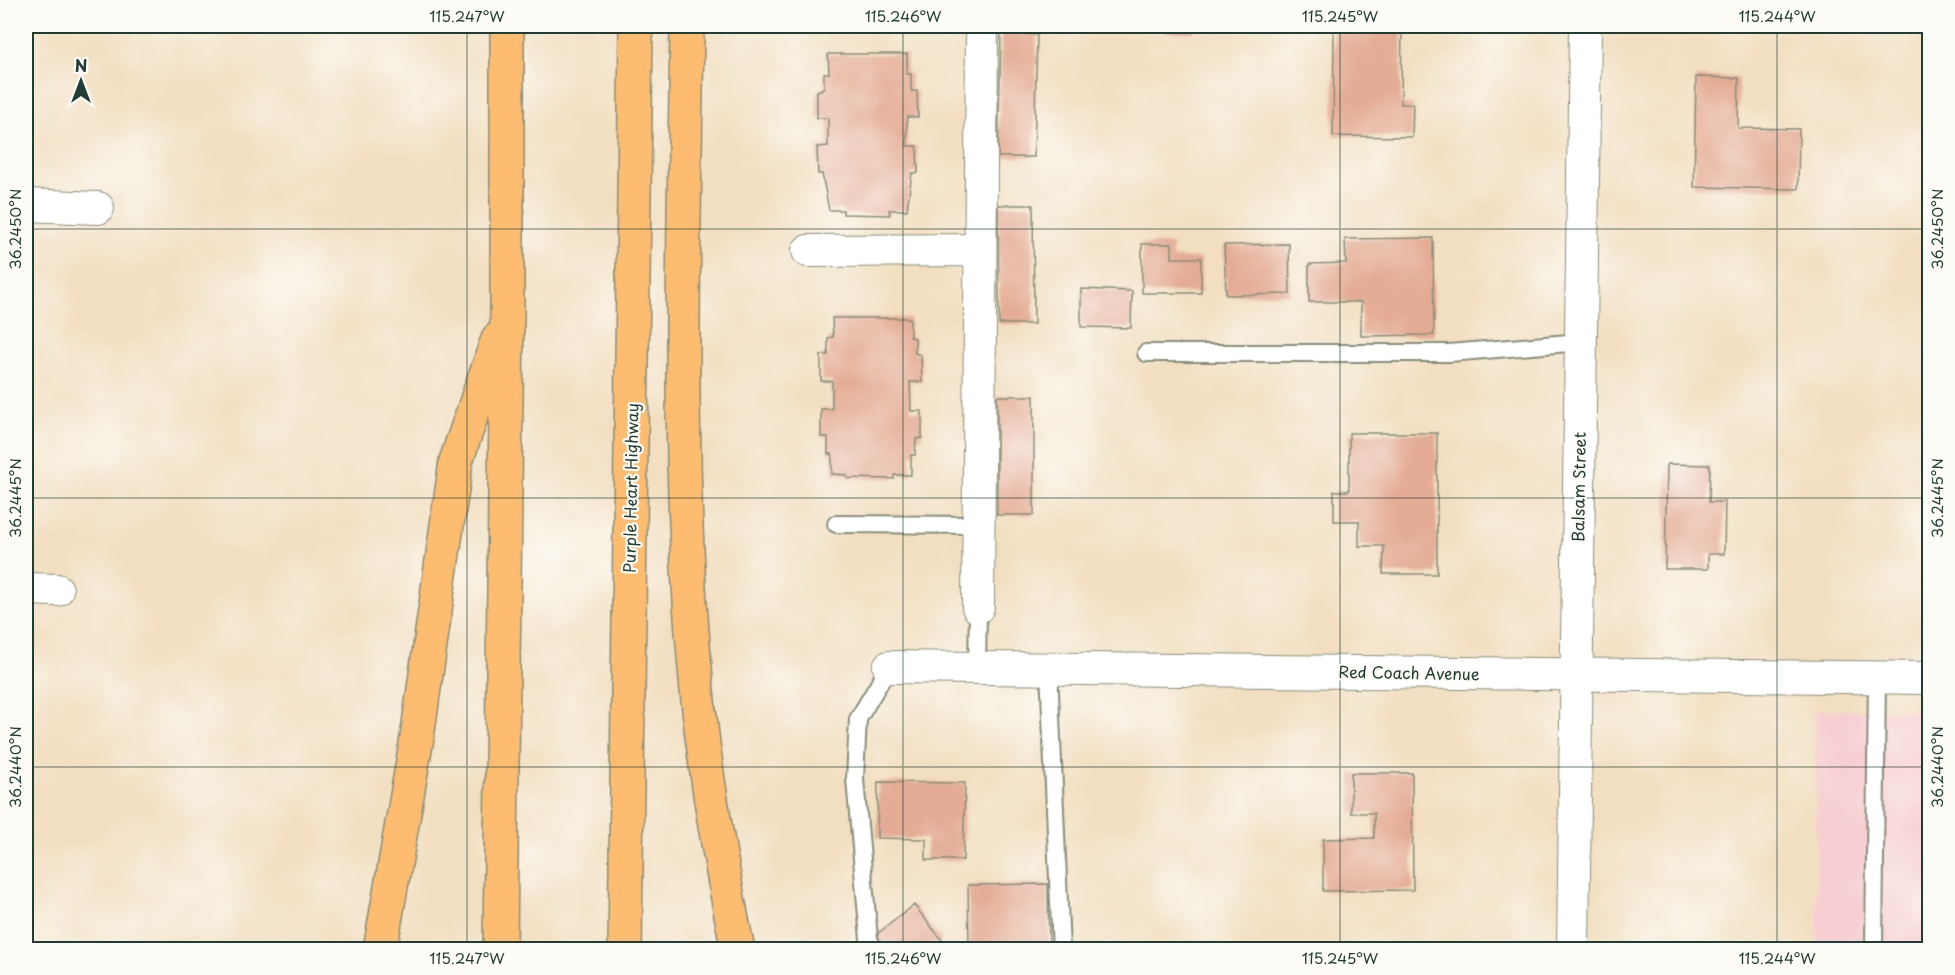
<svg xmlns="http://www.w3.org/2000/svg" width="1955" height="975" font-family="'Playpen Sans',sans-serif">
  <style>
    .built { fill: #f7cfd2 }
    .building { fill: #e4ac94 }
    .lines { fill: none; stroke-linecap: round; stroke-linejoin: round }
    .lane-casing { stroke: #888e7a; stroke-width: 20 }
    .street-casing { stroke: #888e7a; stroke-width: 34 }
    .highway-casing { stroke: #888e7a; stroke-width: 36 }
    .lane { stroke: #fff; stroke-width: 16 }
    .street { stroke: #fff; stroke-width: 32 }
    .highway { stroke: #fdbc6f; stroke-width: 33 }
    .ticks { fill: none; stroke: #1f3d34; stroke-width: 1.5; stroke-opacity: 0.45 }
    .labels { text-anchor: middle; stroke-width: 4.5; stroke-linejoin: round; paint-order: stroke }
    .street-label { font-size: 16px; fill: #1f3d34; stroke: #fdfcf7 }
    .neatline { fill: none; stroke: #1f3d34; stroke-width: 2 }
    .ticks-label { font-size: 15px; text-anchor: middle; fill: #1f3d34 }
  </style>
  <rect width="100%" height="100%" fill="#fdfcf7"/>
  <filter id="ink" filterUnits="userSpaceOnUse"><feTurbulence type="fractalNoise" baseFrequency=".0167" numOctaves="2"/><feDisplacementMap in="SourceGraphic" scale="12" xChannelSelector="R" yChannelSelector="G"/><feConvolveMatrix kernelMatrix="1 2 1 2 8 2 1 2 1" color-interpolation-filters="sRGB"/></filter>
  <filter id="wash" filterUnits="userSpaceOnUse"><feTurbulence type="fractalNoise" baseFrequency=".008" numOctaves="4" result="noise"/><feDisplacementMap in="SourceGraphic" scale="24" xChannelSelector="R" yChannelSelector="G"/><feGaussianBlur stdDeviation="1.35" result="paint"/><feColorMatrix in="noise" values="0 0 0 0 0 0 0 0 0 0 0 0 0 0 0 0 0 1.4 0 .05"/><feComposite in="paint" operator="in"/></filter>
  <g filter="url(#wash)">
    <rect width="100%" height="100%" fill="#f2dfc1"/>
    <!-- built -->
    <path class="built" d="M1815,710H1929V949H1817Z"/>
    <g id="blocks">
      <!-- building -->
      <path class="building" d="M1166,26H1194V32H1166Z
        M1334,26H1402L1401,104H1413L1412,137L1333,136Z
        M1001,33L1037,35L1034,157H998Z
        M828,54H907V74H911V91H917L918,117H907V146H917L918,173H912L907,210H889L890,215L843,214V210H829L822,174H818L817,147L828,146V118H817V91L824,88V73H829Z
        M1696,77L1739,78L1738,128L1799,129L1798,189L1694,187Z
        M998,205H1033L1034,324H999Z
        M1433,238L1434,335L1361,336V302H1309V264L1346,263L1345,239Z
        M1142,244H1172V258H1201V293H1142Z
        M1289,244L1290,294L1226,295L1224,245Z
        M1081,289L1132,291L1131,328L1081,327Z
        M832,318H910V337L915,338V353L921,355L922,382H910L911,411H922V438L916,439L915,455H911V475H894V479L847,478V475L832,474V454H828V437H821V409H832V381H821V355H828V338L833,337Z
        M997,396H1034V515H997Z
        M1349,433H1437V574H1383L1384,546H1359V521H1334V491H1349Z
        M1667,464L1710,465L1709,502H1725L1724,554H1708V569H1665Z
        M1351,773H1412L1413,890L1323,891V839L1374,838V813H1351Z
        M878,782L965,783L963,860H926V839L877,838Z
        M1048,884L1049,950H969L968,885Z
        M914,905L942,940L930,950H882L872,938Z"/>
    </g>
  </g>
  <g filter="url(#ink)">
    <use href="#blocks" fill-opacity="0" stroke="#888e7a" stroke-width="1.5"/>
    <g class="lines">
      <defs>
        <path id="lane" d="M1146,353H1449L1581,342
          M836,524L978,525
          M977,668L978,607
          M1049,669L1061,950
          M874,950L869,939L855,779L858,719L889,667
          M1874,950L1877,677"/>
        <path id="street" d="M26,205L98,208
          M808,251L980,250
          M26,589L57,590
          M978,607L982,26
          M889,667L1930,678
          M1573,950L1585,26"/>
        <path id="highway" d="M687,26C684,254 675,483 699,710C708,791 722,871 738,950
          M380,950L417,738L456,461L498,339
          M500,950L507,312V26
          M625,950L636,26"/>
      </defs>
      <!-- lane casing -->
      <use href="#lane" class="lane-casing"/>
      <!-- street casing -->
      <use href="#street" class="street-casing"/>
      <!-- highway casing -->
      <use href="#highway" class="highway-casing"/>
      <!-- lane -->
      <use href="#lane" class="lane"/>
      <!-- street -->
      <use href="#street" class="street"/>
      <!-- highway -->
      <use href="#highway" class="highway"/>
    </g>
  </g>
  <!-- ticks -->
  <path class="ticks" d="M30,26V950M467,26V950M903,26V950M1340,26V950M1777,26V950M26,229H1930M26,498H1930M26,767H1930"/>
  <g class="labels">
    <!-- street labels -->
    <g class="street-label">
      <text transform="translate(1579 487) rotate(-89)" y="6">Balsam Street</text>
      <text transform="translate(631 488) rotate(-89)" y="6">Purple Heart Highway</text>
      <text transform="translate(1409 673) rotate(1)" y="6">Red Coach Avenue</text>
    </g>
  </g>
  <!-- margin -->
  <rect width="1955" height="975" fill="none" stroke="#fdfcf7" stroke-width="66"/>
  <!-- north arrow -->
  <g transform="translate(81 81)" stroke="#fdfcf7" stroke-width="4.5" paint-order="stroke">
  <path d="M0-4.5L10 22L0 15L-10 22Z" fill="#1f3d34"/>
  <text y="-9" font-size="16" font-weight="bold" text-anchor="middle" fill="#1f3d34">N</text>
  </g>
  <rect x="33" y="33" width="1889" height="909" class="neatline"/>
  <g class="ticks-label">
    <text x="467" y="22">115.247°W</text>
    <text x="903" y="22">115.246°W</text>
    <text x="1340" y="22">115.245°W</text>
    <text x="1777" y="22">115.244°W</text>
    <text transform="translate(16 229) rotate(-90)" y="5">36.2450°N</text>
    <text transform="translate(1938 229) rotate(-90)" y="5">36.2450°N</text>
    <text transform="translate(16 498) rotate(-90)" y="5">36.2445°N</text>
    <text transform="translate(1938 498) rotate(-90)" y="5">36.2445°N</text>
    <text transform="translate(16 767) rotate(-90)" y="5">36.2440°N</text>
    <text transform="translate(1938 767) rotate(-90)" y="5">36.2440°N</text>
    <text x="467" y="964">115.247°W</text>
    <text x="903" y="964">115.246°W</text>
    <text x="1340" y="964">115.245°W</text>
    <text x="1777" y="964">115.244°W</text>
  </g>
</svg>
